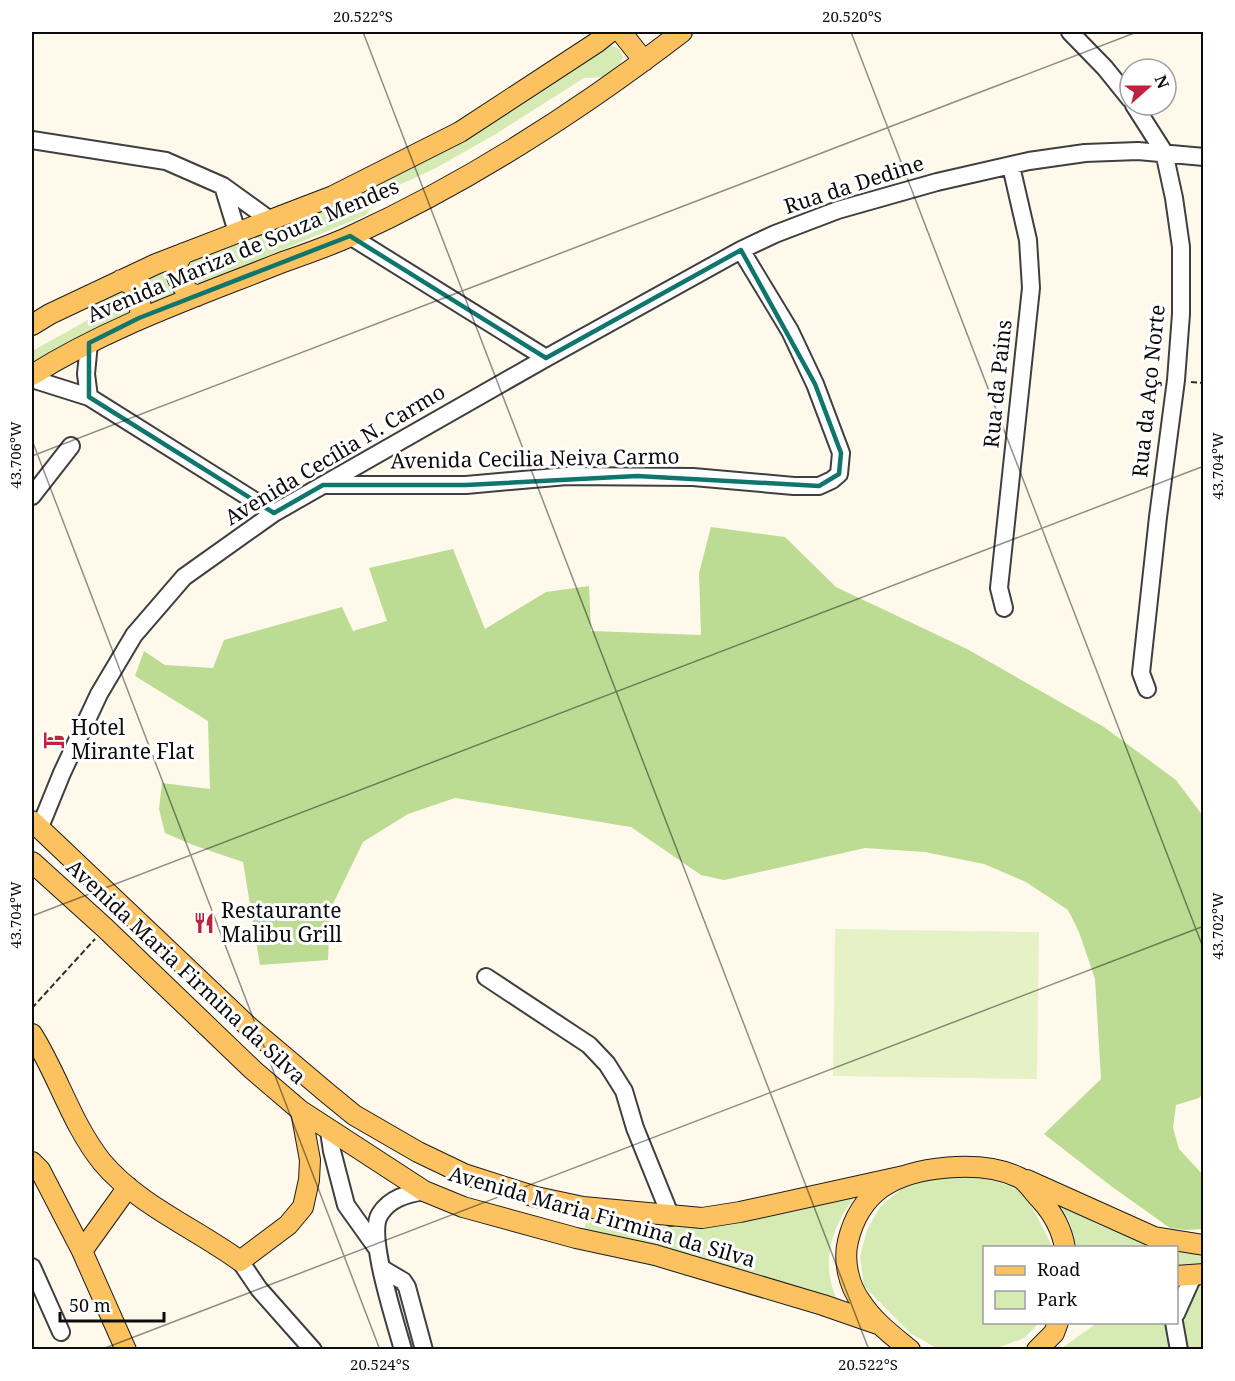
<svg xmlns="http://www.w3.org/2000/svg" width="1235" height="1381" font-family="'Noto Serif',serif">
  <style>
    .green { fill: #d6eab4 }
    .forest { fill: #bcdb93 }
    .pitch { fill: #e7f1c6 }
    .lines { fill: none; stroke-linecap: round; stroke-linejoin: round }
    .minor-casing { stroke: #3f3f3f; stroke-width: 20 }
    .major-casing { stroke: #1d1d1d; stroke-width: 22 }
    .path { stroke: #2e2e2e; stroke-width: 2; stroke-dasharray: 6 3; stroke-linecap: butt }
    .minor { stroke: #fff; stroke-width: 16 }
    .major { stroke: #fbc25f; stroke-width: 20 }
    .marked { fill: none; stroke: #0f766e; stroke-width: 4.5; stroke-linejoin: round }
    .ticks { fill: none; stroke: #0c0c0c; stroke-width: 1.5; stroke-opacity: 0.45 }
    .labels { text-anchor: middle; stroke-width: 6; stroke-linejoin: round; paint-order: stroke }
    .street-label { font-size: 21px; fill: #0c0c0c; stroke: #fff }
    .poi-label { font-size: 21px; fill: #0c0c0c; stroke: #fff; text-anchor: start }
    .neatline { fill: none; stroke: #0c0c0c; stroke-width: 2 }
    .ticks-label { font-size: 15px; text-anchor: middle; fill: #0c0c0c }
  </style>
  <rect width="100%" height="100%" fill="#fff9eb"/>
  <!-- green -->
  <path class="green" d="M608,45L618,48L623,57L620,64L605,77L584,78L496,134L436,168L382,193L366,215L200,284L189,279L188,267L192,261C246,240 301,221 353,196C443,154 528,104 608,45Z
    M167,267L177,292L150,304L138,279Z
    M121,291L129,293L133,311L32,364V351L95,316L105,299Z
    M956,1175C974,1177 1005,1181 1019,1191C1030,1199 1046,1235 1053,1247L984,1248V1322L1039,1323L1024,1338L994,1349H938L910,1333L864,1286L860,1257L867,1230L880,1207L901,1189L931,1179Z
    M856,1196C830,1227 819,1268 840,1305L583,1232L589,1214L660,1227L702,1228L730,1225Z
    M1056,1202C1090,1222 1126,1239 1164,1247H1077L1069,1220Z
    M1176,1250L1203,1251V1269L1177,1268Z
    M1203,1283V1349L1059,1350L1097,1323L1176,1322L1177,1289Z"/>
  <!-- forest -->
  <path class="forest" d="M711,527L785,537L836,587L967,649L1104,727L1176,780L1203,816V1094L1199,1098L1176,1105L1173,1128L1179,1149L1203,1175V1229L1186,1230L1170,1228L1111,1186L1044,1134L1101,1079L1095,979L1079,932L1068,910L1026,882L984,864L925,852L865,848L724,880L701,875L631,827L455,798L408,814L363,842L330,910L328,960L260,965L243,862L193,845L165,833L159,809L162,783L210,789L208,721L135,676L144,651L165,665L213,668L224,640L342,607L353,631L387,621L369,568L453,549L485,629L546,592L589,586L591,631L701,635L699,573Z"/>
  <!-- pitch -->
  <path class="pitch" d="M835,929L1039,932L1037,1079L833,1076Z"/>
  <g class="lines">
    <defs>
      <path id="minor" d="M1070,32L1105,68L1130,99
        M1134,105L1164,152L1174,198L1181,247V314L1176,380L1158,517L1141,673L1147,689
        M32,140L166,161L223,186L270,220
        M223,186L237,232
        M350,236L546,358
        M89,343L86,374L89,397
        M32,379L89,397L274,513
        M324,485H466L567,476L693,477L794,486H819L832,480L839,474L841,453L815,384L790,331L741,250
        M32,496L71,446
        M1004,608L999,588L1031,288L1028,240L1011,166
        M40,827L62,773L99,694L134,635L184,577L274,513L546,358L741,250L775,234L838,210L937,182L1029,161L1085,153L1138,151L1204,157
        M486,977L589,1045L607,1064L624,1091L635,1128L671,1217
        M329,1131L332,1151L346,1205L376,1247
        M240,1261L259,1289L313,1350
        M32,1267L61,1332
        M381,1268L403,1281L407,1287L424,1350
        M1176,1314L1194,1274
        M1174,1322L1179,1350
        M403,1350C396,1323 366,1235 380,1214C390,1198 407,1194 424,1191"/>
      <path id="major" d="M621,32L644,61
        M184,253C169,271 178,288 197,296
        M121,280C140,285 143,301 139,318
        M32,325L50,314L156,264L333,196L460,132L596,43L610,32
        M32,375C110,326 198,296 283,262C306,254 329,246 351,236C469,182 579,111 682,32
        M32,821L249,1027L326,1092L354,1115L418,1152L464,1174L536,1197L583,1207L702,1218L740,1212L904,1176
        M32,862L105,928L253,1070L301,1111L424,1191L463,1207L576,1238L655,1255L823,1305L878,1324
        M32,1034C58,1075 71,1123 102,1162C138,1205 195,1228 240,1261L288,1225L303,1207L309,1180L310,1160L301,1111
        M32,1162L40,1170L82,1251L126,1350
        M1027,1180L1154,1237L1204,1245
        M82,1251L128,1187
        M1176,1276L1204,1274
        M910,1350C892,1335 874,1322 861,1302C849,1286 843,1261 848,1241C853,1220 862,1202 881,1188C913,1165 982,1160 1018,1177C1026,1180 1034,1193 1040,1199C1052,1212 1062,1230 1065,1248
        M1037,1350L1054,1333L1058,1322"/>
    </defs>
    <!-- minor casing -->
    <use href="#minor" class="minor-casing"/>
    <!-- major casing -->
    <use href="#major" class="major-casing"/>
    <!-- path -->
    <path class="path" d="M1191,382L1204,383
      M32,1008L95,939"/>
    <!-- minor -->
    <use href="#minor" class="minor"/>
    <!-- major -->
    <use href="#major" class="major"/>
  </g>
  <!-- marked area -->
  <path class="marked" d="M350,236L546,358L741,250L815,384L841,453L839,474L819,486L637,476L466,485H323L274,513L89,397V343L139,318Z"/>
  <!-- ticks -->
  <path class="ticks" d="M363,32L869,1350M851,32L1204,950M32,440L380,1350M32,456L1137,32M32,916L1204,466M100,1350L1204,926"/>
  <!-- icons -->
  <defs>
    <symbol id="hotel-bare" viewBox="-9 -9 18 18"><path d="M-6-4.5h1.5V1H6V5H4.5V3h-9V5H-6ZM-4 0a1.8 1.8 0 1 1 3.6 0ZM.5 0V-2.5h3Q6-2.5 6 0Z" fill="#be223c" stroke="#fff" stroke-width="2.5" paint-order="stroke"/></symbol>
    <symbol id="restaurant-bare" viewBox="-9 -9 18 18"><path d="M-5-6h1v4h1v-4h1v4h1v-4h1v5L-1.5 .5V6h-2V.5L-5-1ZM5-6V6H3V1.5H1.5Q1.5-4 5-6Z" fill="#be223c" stroke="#fff" stroke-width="2.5" paint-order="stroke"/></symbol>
  </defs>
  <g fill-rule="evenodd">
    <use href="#hotel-bare" x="39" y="725" width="30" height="30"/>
    <use href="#restaurant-bare" x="189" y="908" width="30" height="30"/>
  </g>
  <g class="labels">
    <!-- street labels -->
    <g class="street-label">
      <text transform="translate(854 185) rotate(-18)" y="7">Rua da Dedine</text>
      <text transform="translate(243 251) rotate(-23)" y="7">Avenida Mariza de Souza Mendes</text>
      <text transform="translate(998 384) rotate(-84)" y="7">Rua da Pains</text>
      <text transform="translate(1149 391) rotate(-84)" y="7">Rua da Aço Norte</text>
      <text transform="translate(335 455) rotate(-31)" y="7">Avenida Cecília N. Carmo</text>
      <text transform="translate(535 459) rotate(-1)" y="7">Avenida Cecilia Neiva Carmo</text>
      <text transform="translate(186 972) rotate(43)" y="7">Avenida Maria Firmina da Silva</text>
      <text transform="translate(602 1217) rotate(16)" y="7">Avenida Maria Firmina da Silva</text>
    </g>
    <!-- poi labels -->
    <g class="poi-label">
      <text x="71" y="735">Hotel<tspan x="71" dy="24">Mirante Flat</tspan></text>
      <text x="221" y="918">Restaurante<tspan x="221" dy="24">Malibu Grill</tspan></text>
    </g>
  </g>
  <!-- border -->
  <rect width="1235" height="1381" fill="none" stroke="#ffffff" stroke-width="66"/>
  <!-- legend -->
  <rect x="983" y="1246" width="195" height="78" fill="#ffffff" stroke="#9e9e9e" stroke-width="1.5"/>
  <rect x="995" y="1266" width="30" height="9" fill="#fbc25f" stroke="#9e9e9e" stroke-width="1.5"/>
  <text x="1037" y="1276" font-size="18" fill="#0c0c0c">Road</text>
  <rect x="995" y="1291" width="30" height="18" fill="#d6eab4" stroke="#9e9e9e" stroke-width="1.5"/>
  <text x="1037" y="1306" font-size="18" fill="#0c0c0c">Park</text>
  <!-- north arrow -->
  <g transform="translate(1148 87) rotate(69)"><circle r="28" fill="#ffffff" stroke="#9e9e9e" stroke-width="1.5"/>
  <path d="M0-4.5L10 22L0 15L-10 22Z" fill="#be223c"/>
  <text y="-9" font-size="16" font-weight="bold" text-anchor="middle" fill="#0c0c0c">N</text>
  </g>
  <!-- scale -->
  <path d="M60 1312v9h104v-9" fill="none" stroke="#0c0c0c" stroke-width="3"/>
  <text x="69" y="1312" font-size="18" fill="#0c0c0c" stroke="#ffffff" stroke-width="4.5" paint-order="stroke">50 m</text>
  <rect x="33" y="33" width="1169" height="1315" class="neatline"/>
  <g class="ticks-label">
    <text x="363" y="22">20.522°S</text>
    <text x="852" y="22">20.520°S</text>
    <text transform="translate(16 455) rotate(-90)" y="5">43.706°W</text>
    <text transform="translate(1218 466) rotate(-90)" y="5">43.704°W</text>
    <text transform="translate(16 915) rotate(-90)" y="5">43.704°W</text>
    <text transform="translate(1218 926) rotate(-90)" y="5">43.702°W</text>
    <text x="380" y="1370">20.524°S</text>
    <text x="868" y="1370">20.522°S</text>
  </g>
</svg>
